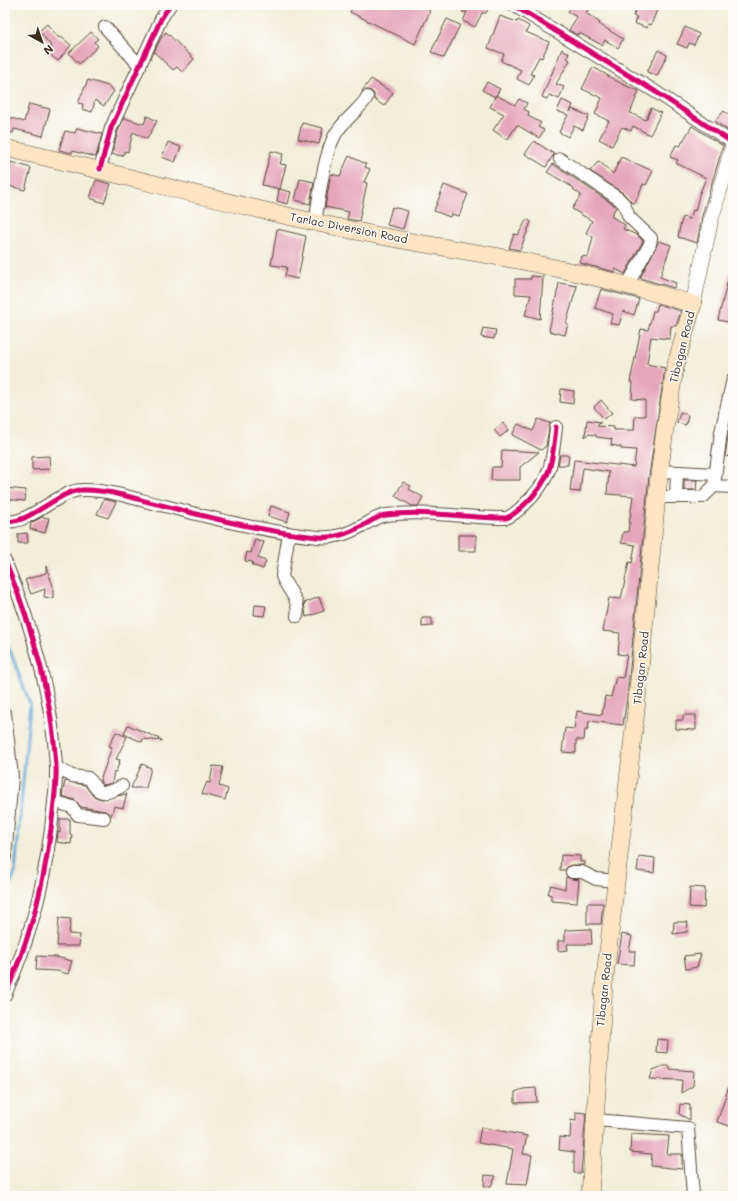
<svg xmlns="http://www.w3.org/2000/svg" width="738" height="1201" font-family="Mali,sans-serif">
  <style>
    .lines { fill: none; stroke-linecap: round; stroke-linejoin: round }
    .stream { stroke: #62a3d5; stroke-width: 3 }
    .building { fill: #e5a6bc }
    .minor-casing { stroke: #56473a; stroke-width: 14 }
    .tertiary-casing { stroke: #56473a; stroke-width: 16 }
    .secondary-casing { stroke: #56473a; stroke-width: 18 }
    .minor { stroke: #fff; stroke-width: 12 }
    .tertiary { stroke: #fff; stroke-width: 15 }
    .secondary { stroke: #fde5c4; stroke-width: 17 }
    .cycleway-casing { stroke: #fdfcf7; stroke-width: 8 }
    .cycleway { stroke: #d6006c; stroke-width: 5 }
    .labels { text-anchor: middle; stroke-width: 3; stroke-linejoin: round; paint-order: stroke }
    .street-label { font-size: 11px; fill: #3b2a1e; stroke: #fdfcf7 }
  </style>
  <rect width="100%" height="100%" fill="#fdfcf7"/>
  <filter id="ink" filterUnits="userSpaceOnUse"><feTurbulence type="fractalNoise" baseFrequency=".025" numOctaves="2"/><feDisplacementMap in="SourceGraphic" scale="8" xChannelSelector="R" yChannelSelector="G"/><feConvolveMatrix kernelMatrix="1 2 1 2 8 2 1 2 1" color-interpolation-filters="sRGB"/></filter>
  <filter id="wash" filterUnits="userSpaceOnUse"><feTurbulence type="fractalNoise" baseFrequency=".012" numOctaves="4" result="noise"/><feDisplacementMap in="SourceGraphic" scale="16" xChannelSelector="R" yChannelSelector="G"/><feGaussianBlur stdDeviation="0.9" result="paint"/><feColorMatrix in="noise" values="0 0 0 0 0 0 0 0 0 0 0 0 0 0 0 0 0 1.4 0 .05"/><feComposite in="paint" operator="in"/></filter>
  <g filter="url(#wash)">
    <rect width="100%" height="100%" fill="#f2eed9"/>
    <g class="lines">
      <!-- stream -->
      <path class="stream" d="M5,637L30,704L15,873L5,897"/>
    </g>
    <g id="blocks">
      <!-- building -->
      <path class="building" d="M354,5H429L427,9L430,11L415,44L350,12Z
        M463,5H490L486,13H482L475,27L463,21L467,12H462Z
        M572,5H591L586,13L600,23L599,24L623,39L618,48L605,40L602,45L579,33L577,35L569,30L577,17L568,12Z
        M638,5H646L657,10L651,25L648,24L647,28L634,23L637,17L633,16Z
        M500,16L517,22L518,20L529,26L526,32L549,42L542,58L539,57L530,74L534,75L529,85L517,79L521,70L501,61L504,54L488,48Z
        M447,19L460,25L444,58L431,52Z
        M47,24L59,38L61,37L71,45L58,61L48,53L52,47L39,31Z
        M685,27L699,34L694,45L689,43L687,48L677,44Z
        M91,32L98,39L94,42L98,46L79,64L69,53Z
        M166,32L194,59L182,72L177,67L173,70L154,52L161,38Z
        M562,49L569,53L567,58L570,60L556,84L564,87L559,99L549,95L547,99L542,97Z
        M658,50L667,55L657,76L647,72Z
        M593,67L622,84L639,91L630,113L646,120L651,108L661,113L650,135L633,126L631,131L622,127L612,146L599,139L609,121L595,114L602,98L582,89Z
        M371,79L393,93L384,106L374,99V94L371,91L367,90L362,91Z
        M88,80L108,86L114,91L104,106L95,100L92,112L82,109L83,104L78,103Z
        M487,82L500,89L495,97L482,90Z
        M496,95L515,105L519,99L527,103L524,109L529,112L528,116L541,123L538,127L544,130L539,138L517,125L507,140L493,130L504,114L490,107Z
        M562,100L573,105L570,112L572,109L589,116L583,130L574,126L568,137L559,132L568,115L557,111Z
        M29,104L50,109L43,136L14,129L13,133L5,131V116L24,122Z
        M724,111L733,118V134L715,121Z
        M147,116L157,121L147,139L133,132L128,152L125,151L123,156L112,154L118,131L124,118L144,124Z
        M302,123L323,128L319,144L298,139Z
        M692,126L723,146L702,216L697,243L678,237L680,226L683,217L690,219L693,210L695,211L699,195L706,178L676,163L678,160L670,157L676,145L680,146Z
        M77,128L102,134L96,157L72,151V153L59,150L65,131L75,133Z
        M534,141L554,154L546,167L525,154Z
        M168,142L181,147L175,162L162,157Z
        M271,151L283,154L280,164L286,165L280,189L262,185Z
        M349,156L366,164L365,167L370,169L364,182L367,183L359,221L347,219L349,212L325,207L331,174L340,176Z
        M621,157L653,171L646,185L643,184L635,203L631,202L623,193L590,171L599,161L613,174Z
        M11,162L31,168L25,190L5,185Z
        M553,164L614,205L616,207L611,216L625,225L623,229L637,235L643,241L625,274L615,269V272L580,263L582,256L588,257L593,237L586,233L592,221L572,209L581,195L573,189L574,188L547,172Z
        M300,179L314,182L310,204L295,200Z
        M96,180L111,184L104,203L90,198Z
        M444,185L468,194L459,216L451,214L450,217L434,211Z
        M279,189L291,192L288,204L277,201Z
        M392,207L408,211L403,229L387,225Z
        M527,219L531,222L520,250L509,248L514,234L518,235Z
        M277,229L306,236L298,279L285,276L287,267L271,265Z
        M659,241L671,245L660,277L676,283L674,288L640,278Z
        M730,271H733V323L718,320Z
        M531,276L543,277L540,319L525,315L531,295L515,294V279H531Z
        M559,283L577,286L566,324H568L565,335L549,331Z
        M601,289L639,299L634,315L623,311L619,325L610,323L613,314L595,308Z
        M658,304L681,311L676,326H671L670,339L651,337L647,364L665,368L649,475L627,698L623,725L589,721L588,729H585L584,740H576V753L562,752L565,728L574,729L577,711L602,715L605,696L611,697L616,677L623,678L627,655L618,654L620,633L603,631L609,598L621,599L629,562L632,563L635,545L621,543L623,532H628L633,496L607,494L609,472L583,468L580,492L570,491L574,460L634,467L636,450L621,449V447L611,445L612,439L596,437V435L588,434L585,437L587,420L601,422L597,426L614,427V430H634L635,416H645V400L632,399L633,382H630L641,329L648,330L653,311H656Z
        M483,328L496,330L494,339L481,337Z
        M561,389L574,391L573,404L560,402Z
        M601,400L612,413L604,419L594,407Z
        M680,412L688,415L686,425L677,423Z
        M538,419L550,423L546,446L541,450L512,435L518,424L533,431Z
        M503,423L509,430L500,437L494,430Z
        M729,430L733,431V457L725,456Z
        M502,450L539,452L520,467V480H491L492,467H501Z
        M560,455H569L568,465H558Z
        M49,456L50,469L32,470V457Z
        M684,480H697L696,490H684Z
        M403,482L411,486L409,489L423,497L418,506H412L395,496Z
        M5,488L26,490L25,501L5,499Z
        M104,499L116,502L108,518L97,514Z
        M271,506L290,512L287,522L268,516Z
        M42,517L49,518L45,533L30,529L31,523Z
        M27,533L28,543H18V534Z
        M458,535H476V551H458Z
        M255,539L264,542L258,558L266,561L263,569L252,565L253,562L245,561L247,552L251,553Z
        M46,566L53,586V598L44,597L45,589L31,594L25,580L46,573Z
        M319,597L324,611L306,617L304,603Z
        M255,605L266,606L264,616L254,615Z
        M422,618H432V626L422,627Z
        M683,715H696V730L676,729V720H683Z
        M128,725L162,740V741L143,739L142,742L124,734Z
        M116,732L127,737L116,759L120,760L116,772L114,771L112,783L104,785L100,781L112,747L109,746Z
        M142,764L151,768L146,788H131Z
        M213,766L223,767L219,786L228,789L225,800L202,794L207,782L210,783Z
        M65,781L85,785L93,796L102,799L127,794L123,808L114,806L111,816L105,811L81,807L75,800L62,796Z
        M60,819H70V834L72,835L71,844L57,842L58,832L60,833Z
        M561,855L580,856V862H585V865H572L568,866L565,870H560Z
        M639,856L655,858L654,873L637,871Z
        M566,877L572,879L579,880L577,903L551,901V895L548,894L551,885L565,889Z
        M690,887L705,888L704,908L689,907Z
        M587,903H603L601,924H587Z
        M59,918L71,919L69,934L80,935L79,946H57Z
        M674,922H688L687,932L673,934Z
        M591,929L592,944H567L568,950L558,951V941H565V930Z
        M622,934L632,936L629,951H635L634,965L617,964Z
        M701,954L697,967L686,969L684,956Z
        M37,956L56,957L72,961L68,974L57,971L36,970Z
        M657,1039L668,1040L667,1053L656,1052Z
        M663,1066H669V1069L694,1071L693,1086L681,1093L682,1080L650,1079L653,1070Z
        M731,1080H733V1127L717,1122Z
        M536,1088L537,1102L515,1103V1092L523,1089Z
        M680,1104L690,1105V1120L679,1114Z
        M576,1112L586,1113L581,1173H574V1152L559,1150L560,1137L570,1138L571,1120L576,1121Z
        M481,1127L527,1136L523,1154L532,1155L527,1185L507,1184L513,1149L478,1143Z
        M631,1134L669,1136L667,1154H682V1169L651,1166L652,1154L630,1152Z
        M485,1175L496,1176L491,1186H484Z"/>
    </g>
  </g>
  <g filter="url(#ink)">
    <use href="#blocks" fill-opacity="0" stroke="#56473a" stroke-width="1"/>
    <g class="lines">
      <defs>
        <path id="minor" d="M513,5L656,92L733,143
          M105,27L140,66
          M560,159L619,199L624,204L629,217L651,238L650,244L628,284
          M100,169L111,128L161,19L170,5
          M315,222C320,195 323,158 335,135C342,121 363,107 367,97
          M660,471L716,474
          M714,486L733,487
          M658,497H703L714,486L721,432L733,379
          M676,497L677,472
          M5,521C28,526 59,490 82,490C109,489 138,500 165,506C215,519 266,532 318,537C335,539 349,533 364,525C371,521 378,516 386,515C426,510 466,518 506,518C513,516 518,510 524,505C552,479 552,463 556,427
          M289,533L282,576C287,590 301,600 297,616
          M5,561C32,625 52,696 56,766C57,787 53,808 51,829C43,889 30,939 5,995
          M5,714L12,777L5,857
          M56,767L72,776L88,778C92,781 92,783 94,786C101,797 113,791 122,786
          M54,801L72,807L78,815L104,818
          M572,872H582L596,879L615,881
          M596,1120L688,1128L693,1196"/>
        <path id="tertiary" d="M693,304L711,219L733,146"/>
        <path id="secondary" d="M5,148C127,175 248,210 371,234C424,245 478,252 532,263C586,274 640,288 693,304L675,368L665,429L659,476L635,720L604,985L590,1196"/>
      </defs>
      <!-- minor casing -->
      <use href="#minor" class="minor-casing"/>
      <!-- tertiary casing -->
      <use href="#tertiary" class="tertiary-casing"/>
      <!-- secondary casing -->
      <use href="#secondary" class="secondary-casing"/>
      <!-- minor -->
      <use href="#minor" class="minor"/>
      <!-- tertiary -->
      <use href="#tertiary" class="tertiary"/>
      <!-- secondary -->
      <use href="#secondary" class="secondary"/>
      <defs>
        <path id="cycleway" d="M513,5L656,92L733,143
          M100,169L111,128L161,19L170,5
          M5,521C28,526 59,490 82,490C109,489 138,500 165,506C215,519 266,532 318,537C335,539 349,533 364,525C371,521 378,516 386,515C426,510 466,518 506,518C513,516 518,510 524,505C552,479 552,463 556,427
          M5,561C32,625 52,696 56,766C57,787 53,808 51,829C43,889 30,939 5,995"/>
      </defs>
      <!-- cycleway casing -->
      <use href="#cycleway" class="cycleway-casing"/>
      <!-- cycleway -->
      <use href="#cycleway" class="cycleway"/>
    </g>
  </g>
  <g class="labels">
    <!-- street labels -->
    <g class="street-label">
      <text transform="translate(349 228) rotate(11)" y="4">Tarlac Diversion Road</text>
      <text transform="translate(682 347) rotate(-76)" y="4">Tibagan Road</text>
      <text transform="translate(641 668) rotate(-84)" y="4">Tibagan Road</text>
      <text transform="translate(604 990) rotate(-84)" y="4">Tibagan Road</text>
    </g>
  </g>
  <!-- margin -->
  <rect width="738" height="1201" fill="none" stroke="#fdfcf7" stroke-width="20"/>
  <!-- north arrow -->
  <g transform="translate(42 42) rotate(140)" stroke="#fdfcf7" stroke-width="3" paint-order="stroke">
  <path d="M0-3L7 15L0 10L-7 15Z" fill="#3b2a1e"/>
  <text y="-6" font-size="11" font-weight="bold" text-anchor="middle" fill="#3b2a1e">N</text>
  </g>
</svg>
